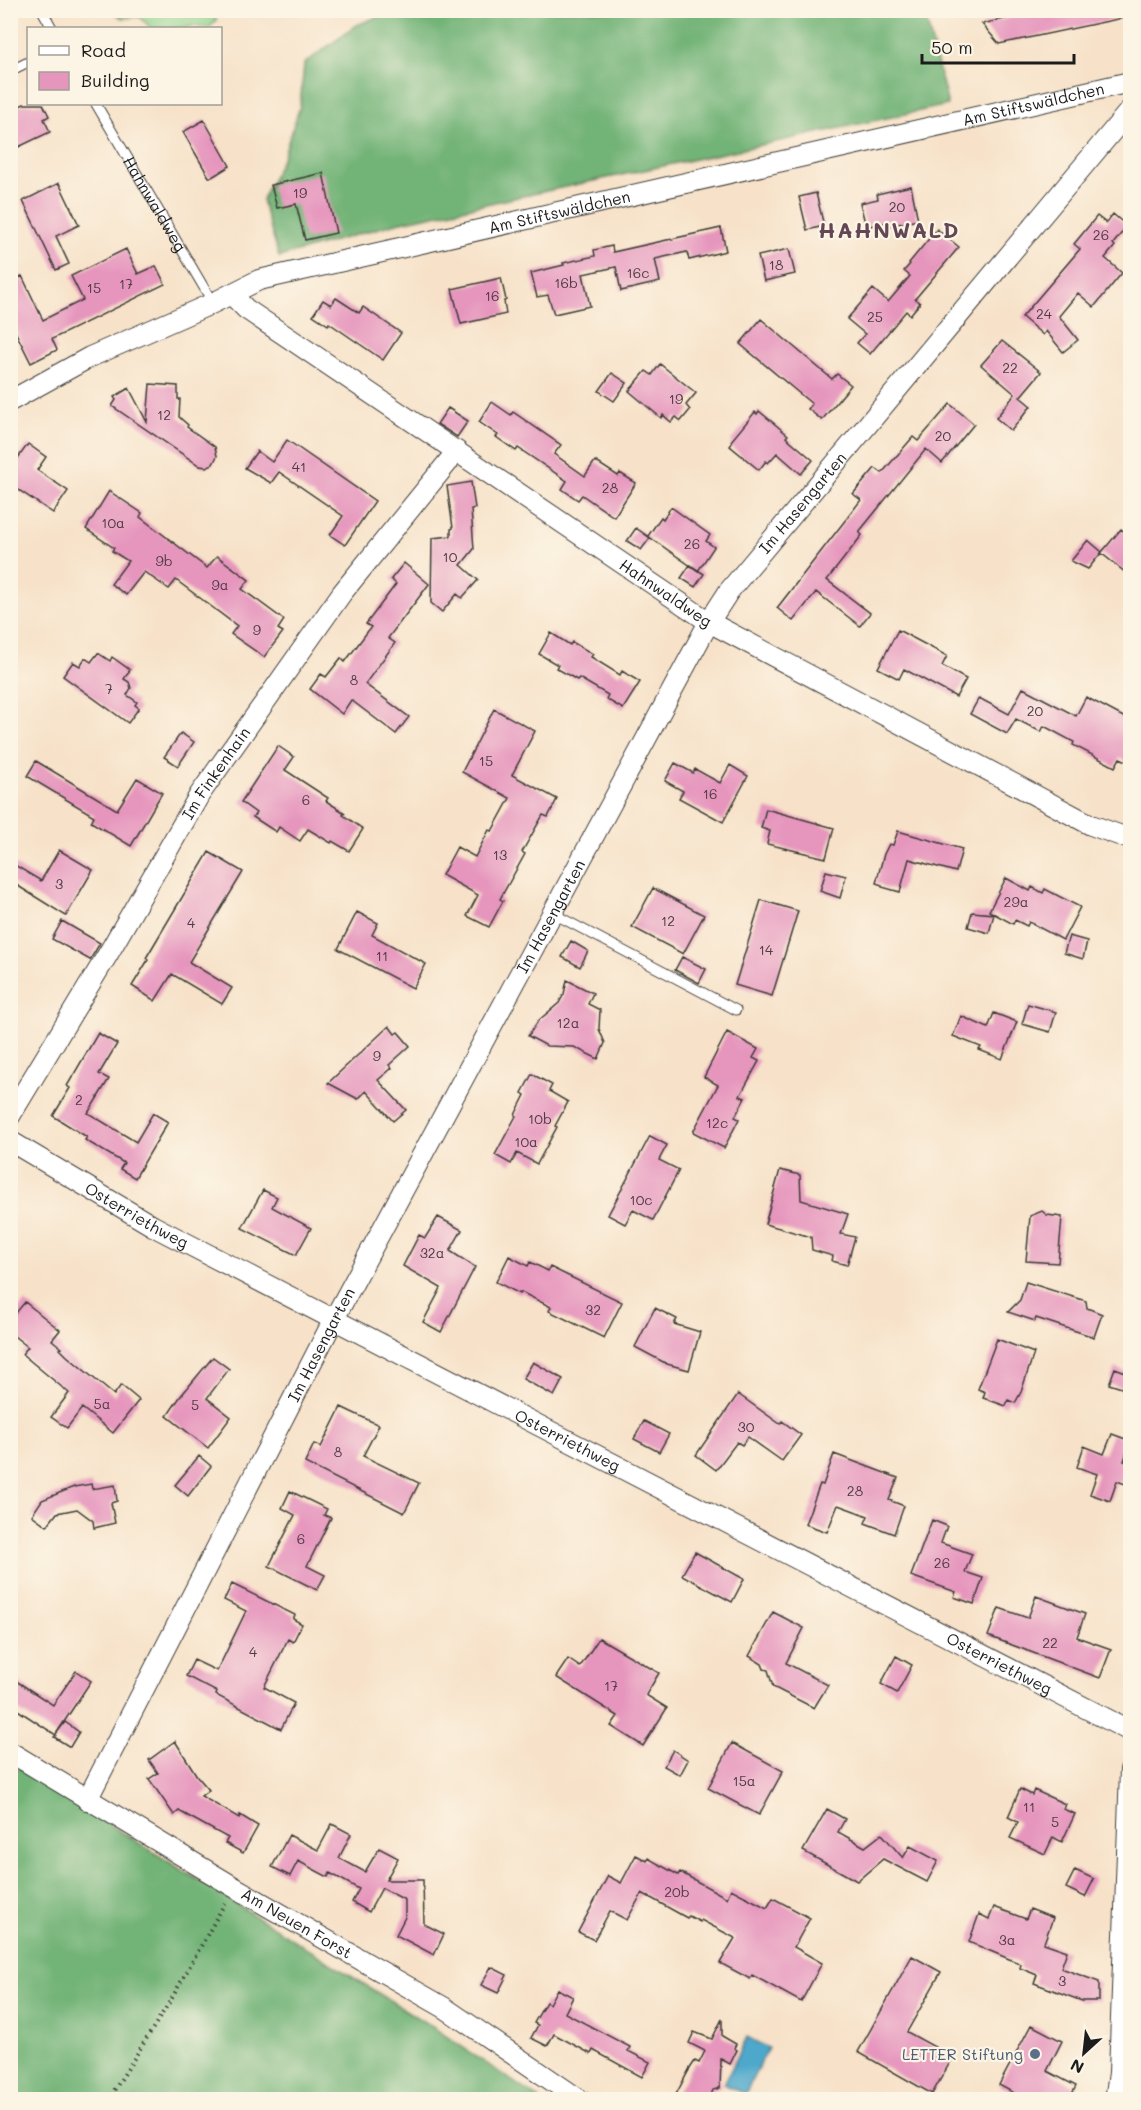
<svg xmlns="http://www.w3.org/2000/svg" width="1141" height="2110" font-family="Mali,sans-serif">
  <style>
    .green { fill: #8dd18b; stroke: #547654; stroke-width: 1.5 }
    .forest { fill: #72b377; stroke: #47684a; stroke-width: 1.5 }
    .water { fill: #4da8cb; stroke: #346274; stroke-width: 1.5 }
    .building { fill: #e696bd }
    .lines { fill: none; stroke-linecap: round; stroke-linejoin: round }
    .service-casing { stroke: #3d3a36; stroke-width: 11 }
    .minor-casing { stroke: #3d3a36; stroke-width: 22 }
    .path { stroke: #3d3a36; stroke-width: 4; stroke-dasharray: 1.5 4.5; stroke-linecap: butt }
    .service { stroke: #fff; stroke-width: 9 }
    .minor { stroke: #fff; stroke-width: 20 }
    .service-dot { fill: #5c6f8a; stroke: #fcf5e5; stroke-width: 2 }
    .labels { text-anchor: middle; stroke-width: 4.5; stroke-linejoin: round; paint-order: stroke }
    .number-label { font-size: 14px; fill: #4e3a44 }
    .street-label { font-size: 16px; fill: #1c1c1c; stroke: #fcf5e5 }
    .service-label { font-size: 16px; fill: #4e5e75; stroke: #fcf5e5; text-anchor: end }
    .district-label { font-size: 22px; font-weight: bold; letter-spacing: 1.5px; fill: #634754; stroke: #fcf5e5 }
  </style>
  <rect width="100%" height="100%" fill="#fcf5e5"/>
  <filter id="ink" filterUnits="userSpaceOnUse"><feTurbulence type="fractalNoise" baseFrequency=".0167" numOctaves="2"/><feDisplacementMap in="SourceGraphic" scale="12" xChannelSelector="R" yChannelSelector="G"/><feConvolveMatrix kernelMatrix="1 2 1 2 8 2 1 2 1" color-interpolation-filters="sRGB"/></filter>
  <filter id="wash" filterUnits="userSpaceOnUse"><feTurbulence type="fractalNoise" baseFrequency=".008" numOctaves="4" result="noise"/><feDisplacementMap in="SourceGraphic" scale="24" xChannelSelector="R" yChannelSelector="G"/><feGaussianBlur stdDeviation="1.35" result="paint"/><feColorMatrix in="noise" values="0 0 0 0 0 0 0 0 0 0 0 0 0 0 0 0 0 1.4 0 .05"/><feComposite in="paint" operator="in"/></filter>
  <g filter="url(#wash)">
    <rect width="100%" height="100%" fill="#f7e2c9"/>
    <!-- green -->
    <path class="green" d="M110,11H216V21L209,28L191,26L186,28H151L140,17L122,18Z"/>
    <!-- forest -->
    <path class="forest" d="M392,11H924L948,105L397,223L279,257L262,200L283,157L300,106L304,64L357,25Z
      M10,1762L434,2028L539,2099H11Z"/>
    <!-- water -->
    <path class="water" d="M747,2037L768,2048L745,2094L724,2084Z"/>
    <g id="blocks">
      <!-- building -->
      <path class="building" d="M1044,10H1122L1123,18L999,44L982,24Z
        M24,104H43L49,116L44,119L50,132L10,151V110Z
        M204,120L230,166L212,177H209L183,132Z
        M323,173L336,233L305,240L296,204L277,208L271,185Z
        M59,183L79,225L56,236L69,264L56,270L23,201Z
        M911,186L918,220L884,227L883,223L866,227L860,203L878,199L877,194Z
        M816,193L824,226L807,230L799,197Z
        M1113,214L1127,226L1113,244L1115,246L1105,258L1122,273L1094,307L1078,293L1059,316L1078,340L1063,352L1046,331L1043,335L1022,317L1080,249L1074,244L1097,216L1106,223Z
        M721,228L726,251L689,260L687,252L655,259L660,282L621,291L616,267L583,274L590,306L554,314L548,295L537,297L531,273L564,265L563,263L595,256L594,250L612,246L613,252Z
        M937,229L959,247L915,299L920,303L910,315L906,311L870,354L857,343L865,334L847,319L873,289L888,302L910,276L904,271L910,264L909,263Z
        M126,249L138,274L156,266L165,284L52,339L57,350L31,363L10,321V281L22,276L43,320L83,300L71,276Z
        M789,249L795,274L764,281L758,256Z
        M501,278L506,300L504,301L506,314L461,324L452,289Z
        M336,298L359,313L363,307L401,333L383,360L329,323L328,325L313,315L323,300L331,305Z
        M761,319L832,379L837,374L851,385L822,420L808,409L812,404L740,344Z
        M1002,341L1041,372L1020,397L1031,406L1011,431L996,418L1015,394L981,365Z
        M660,364L696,393L686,405L690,410L681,421L676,417L671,422L663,415L661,418L629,391L646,371L652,375Z
        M612,373L627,383L614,401L599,391Z
        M150,384L178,386V399H180L179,417L188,425L187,427L215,447L217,456L213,464L206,467L200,466L112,406L116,400L114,397L129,388L147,422Z
        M492,402L511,415L513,412L561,445L554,454L585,476L595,461L618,476L620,473L636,483L614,517L582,495L578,500L562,489L567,481L518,448L516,451L496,437L498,435L479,422Z
        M950,404L974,424L942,463L926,449L859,532L862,535L827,580L870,613L860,626L816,592L793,621L777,608L861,500L853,494L875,468L882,473L913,437L918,441Z
        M448,408L468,421L457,437L437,424Z
        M759,411L788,435L786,437L813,460L801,474L777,453L768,463L766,461L759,470L730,446L732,443L731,441L755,412L757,414Z
        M287,440L375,501L345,545L330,535L343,516L279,472L271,483L245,468L257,451L272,462Z
        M28,444L46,457L37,470L68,491L53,513L10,484V453L18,458Z
        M471,482L475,508L471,509L474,549L461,565L478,580L462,598L457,594L442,612L431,603L432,538L451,536V529L453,528L447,486Z
        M109,491L142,513L140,517L207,568L217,556L249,580L242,589L284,620L278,629L283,632L264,657L231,634L237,626L176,580L169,589L144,572L126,595L111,584L128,561L112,551L114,548L86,529Z
        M671,507L710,535L706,541L714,547L698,571L648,536L661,517L663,519Z
        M636,528L650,538L641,550L627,541Z
        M1121,529L1131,537V577L1101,553L1088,569L1071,561L1088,540L1102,552Z
        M404,563L429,584L388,638L395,643L365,684L409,717L396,734L351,700L342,714L310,689L321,674L326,677L341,658L345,662L371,627L366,624L396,584L391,579Z
        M690,565L704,574L695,587L681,578Z
        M898,630L947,656L942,666L966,679L956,697L904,669L899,679L878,668Z
        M551,633L570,645L572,642L593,654L591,657L620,675L622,671L640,682L623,709L606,699L608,695L579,678L577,680L556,668L558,665L539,654Z
        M98,653L110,661L112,657L130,670L124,679L129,682L131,688L127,695L137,702L135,705L139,708L128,723L63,676L73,662L80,666L85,658L91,662Z
        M1023,688L1076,716L1086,697L1131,721V763L1120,758L1115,767L1073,745L1074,742L1044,726L1041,732L1016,719L1007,734L970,714L979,698L1009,714Z
        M494,709L535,731L512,775L557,799L548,817L543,815L522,852L525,854L500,899L503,901L489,927L467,916L478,895L442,875L457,847L475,857L489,830L492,831L510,798L462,772Z
        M181,733L194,742L178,766L164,757Z
        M278,746L294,757L285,770L328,798L326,801L345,813L343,815L363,829L349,851L332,841L331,843L308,829L300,841L279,827L276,832L253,817L256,813L241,802Z
        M36,761L117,810L137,778L162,793L131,846L91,822L94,816L27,776Z
        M675,763L693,773L695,769L720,783L730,765L748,776L723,822L679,798L683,791L665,781Z
        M766,809L834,828L826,858L767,844L770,831L761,828Z
        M898,831L962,849L956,872L909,859L900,892L882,887V885L876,883L884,854L889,844L893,845Z
        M59,850L93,870L66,916L10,881V862L41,881Z
        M209,852L243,872L189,962L232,988L222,1004L172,974L155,1001L132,986L148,960L146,958Z
        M826,871L846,876L840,898L820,891Z
        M1006,878L1030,891L1032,887L1043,893L1045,889L1080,907L1063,940L1029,922L1027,926L1015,920L1013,924L989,911Z
        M653,888L704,915L683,954L632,927Z
        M761,900L798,911L772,996L735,985Z
        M357,912L378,923L372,935L426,964L413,988L338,949Z
        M972,912L994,914L989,933L968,927Z
        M62,921L100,943L90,960L52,939Z
        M1069,936L1087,941L1083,959L1064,953Z
        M571,941L588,951L580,967L562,957Z
        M682,957L706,969L699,983L675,970Z
        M567,980L593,993L588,1004L600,1010L599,1029L605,1043L598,1059L574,1047L547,1046L528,1036L538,1021L559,1003L564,994Z
        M1028,1004L1056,1012L1050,1032L1022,1024Z
        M994,1013L1017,1022L1002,1059L979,1050L981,1047L953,1036L961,1016L988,1028Z
        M389,1026L395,1034L398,1032L410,1046L389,1065L392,1068L378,1080L406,1110L393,1121L366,1091L358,1099L328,1083Z
        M727,1032L758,1049L753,1058L759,1061L740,1096L745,1098L735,1117L739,1119L724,1148L693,1132L718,1085L704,1077Z
        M98,1033L117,1044L99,1074L109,1079L88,1113L136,1142L153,1113L168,1122L135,1178L120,1169L124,1163L85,1140L87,1137L53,1116L70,1088L67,1086Z
        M532,1074L552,1085L549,1091L568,1102L555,1126L557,1127L537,1164L517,1153L511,1164L495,1155L516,1116L515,1115L525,1095L522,1093Z
        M650,1136L667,1145L659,1160L679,1170L653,1220L633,1210L625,1224L608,1215Z
        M780,1170L800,1175L801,1200L848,1214L841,1234L855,1237L847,1265L832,1261L833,1256L812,1250L811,1237L765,1224Z
        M263,1190L277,1197L272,1207L311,1228L296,1255L242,1228Z
        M1042,1211L1047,1215L1062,1217L1058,1263L1026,1261L1030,1216Z
        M438,1217L462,1230L450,1251L475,1267L441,1332L423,1322L441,1288L403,1266L419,1235L425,1238Z
        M509,1256L528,1266L530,1262L548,1271L550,1267L622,1302L604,1338L549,1311L551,1307L521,1292L520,1294L496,1282Z
        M1026,1282L1086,1301L1087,1308L1102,1314L1094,1337L1036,1318L1035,1321L1008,1312L1020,1300Z
        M25,1302L60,1330L52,1340L62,1348L60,1349L67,1356L114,1395L121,1385L139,1400L113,1433L82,1408L67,1428L51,1417L69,1393L22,1354L28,1347L10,1333V1320Z
        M655,1308L677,1319L674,1324L700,1332L689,1370L667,1364L635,1347Z
        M997,1339L1034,1353L1021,1392L1015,1403L1008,1400L1006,1406L983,1398L985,1392L978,1389Z
        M213,1357L229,1369L207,1398L231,1417L208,1448L167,1416L180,1397Z
        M533,1362L563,1379L554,1396L523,1379Z
        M1115,1368L1131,1374V1391L1109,1384Z
        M738,1394L780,1424L782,1421L801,1435L782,1461L748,1437L742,1445L737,1442L716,1470L696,1455Z
        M341,1407L379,1425L363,1456L419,1483L404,1513L305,1463L314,1444L321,1447Z
        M644,1421L669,1434L659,1452L634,1439Z
        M1112,1434L1131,1441L1124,1461L1131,1463V1486L1117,1481L1110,1501L1090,1494L1097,1474L1077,1467L1084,1446L1104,1454Z
        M834,1454L898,1478L889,1500L904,1506L894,1534L865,1523L868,1516L838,1505L827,1532L805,1524L820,1484L823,1485Z
        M199,1456L211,1466L188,1496L175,1485Z
        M91,1484L92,1489L115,1485L117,1501L111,1503L115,1523L94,1528L93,1521L77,1509L57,1513L47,1526L32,1515L42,1500L74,1487Z
        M290,1491L327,1509L324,1515L331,1518L307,1566L325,1575L317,1590L269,1566L295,1515L282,1508Z
        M932,1520L947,1526L941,1543L972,1554L965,1572L983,1578L974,1604L954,1597L956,1592L911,1576Z
        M695,1552L744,1579L732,1602L682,1575Z
        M232,1584L295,1615L293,1619L302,1624L293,1642L288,1639L264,1687L294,1703L281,1729L216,1695L217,1692L186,1676L194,1660L217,1671L246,1611L224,1600Z
        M1036,1596L1085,1614L1077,1637L1111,1649L1100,1678L988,1636L999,1608L1028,1618Z
        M773,1612L804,1628L786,1663L828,1685L814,1708L773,1687L768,1670L764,1669L762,1664L749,1656Z
        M599,1638L659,1673L646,1695L667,1708L643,1746L611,1726L618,1716L556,1677L568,1659L580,1667Z
        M896,1656L912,1665L897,1693L881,1684Z
        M76,1671L91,1681L56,1734L65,1722L79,1732L70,1747L54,1737L56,1735L10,1705V1677L53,1705Z
        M175,1741L197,1776L209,1790L201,1796L239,1818L240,1815L258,1826L243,1853L225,1843L228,1838L179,1811L174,1815L149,1779L158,1773L149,1760Z
        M732,1743L783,1771L759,1815L708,1788Z
        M673,1750L688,1760L680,1775L664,1766Z
        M1020,1789L1032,1795L1034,1790L1065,1804L1063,1809L1075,1814L1062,1842L1053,1837L1045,1854L1010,1838L1018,1822L1008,1817Z
        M827,1809L845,1819L838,1832L865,1847L882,1834L903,1858L910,1846L938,1861L927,1882L883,1859L857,1881L803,1851Z
        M332,1824L351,1834L339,1858L365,1872L379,1848L398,1858L386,1880H423L424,1924L444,1934L434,1955L396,1935L405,1917V1900L382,1888L369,1912L352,1902L359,1889L330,1873L328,1877L298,1861L290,1876L272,1867L289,1835L318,1850Z
        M636,1855L647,1861L648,1858L678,1875L680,1872L727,1898L731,1889L767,1908L773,1898L810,1918L794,1947L822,1963L801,2002L752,1975L750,1979L720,1963L735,1938L701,1920L700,1922L689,1916L687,1918L642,1893L627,1920L610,1911L594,1940L578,1932L608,1876L621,1883Z
        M1075,1870L1094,1879L1085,1897L1066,1888Z
        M994,1907L1026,1919L1030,1909L1053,1918L1044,1943L1067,1951L1061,1968L1099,1982V2001H1082L1034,1983L1037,1975L1020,1968L1021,1964L969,1942L979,1914L989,1919Z
        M912,1956L941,1972L907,2032L953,2057L932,2094L858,2052Z
        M491,1967L507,1975L498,1993L481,1985Z
        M557,1989L573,1997L565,2013L630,2047L628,2051L650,2062L642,2077L593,2050L591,2054L554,2034L547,2046L531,2038L538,2025L534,2023L546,2002L549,2004Z
        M722,2019V2036L736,2044L734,2048L737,2050L730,2064L721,2059L720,2088L713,2090L709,2100H673L689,2070L695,2061L699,2063L705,2051L689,2043L694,2032L712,2039Z
        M1031,2025L1062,2041L1047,2071L1076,2086L1069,2100H1010L1014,2093L999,2085Z"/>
    </g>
  </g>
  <g filter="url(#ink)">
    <use href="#blocks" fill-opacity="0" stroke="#3d3a36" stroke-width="1.5"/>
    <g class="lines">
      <defs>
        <g id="service">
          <path d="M42,10L52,28"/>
          <path d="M10,71L28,62"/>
          <path id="s1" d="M96,104L213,303"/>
          <path d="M552,913L736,1010"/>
        </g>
        <g id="minor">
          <path id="s2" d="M231,294L246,309L709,622L1091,825L1130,839"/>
          <path id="s3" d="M10,401L90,357L213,303L259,280L1130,82"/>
          <path id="s4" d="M10,1116L108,954L200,794L342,593L457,451"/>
          <path id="s5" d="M10,1141L153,1226L1130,1731"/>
          <path id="s6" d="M10,1752L234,1887L445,2008L580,2100"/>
          <path id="s7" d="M87,1800L334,1319L709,622L729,591L1130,110"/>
          <path d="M1115,2100L1119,2073L1130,1770"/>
        </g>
      </defs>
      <!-- service casing -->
      <use href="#service" class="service-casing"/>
      <!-- minor casing -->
      <use href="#minor" class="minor-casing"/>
      <!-- path -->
      <path class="path" d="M108,2100L172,1998L225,1903"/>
      <!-- service -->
      <use href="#service" class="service"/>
      <!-- minor -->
      <use href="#minor" class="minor"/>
    </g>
  </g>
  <!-- markers -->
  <circle class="service-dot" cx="1035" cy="2054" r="6"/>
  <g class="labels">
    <!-- number labels -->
    <g class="number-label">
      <text x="300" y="198">19</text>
      <text x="897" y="212">20</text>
      <text x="1101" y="240">26</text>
      <text x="776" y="270">18</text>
      <text x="638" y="278">16c</text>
      <text x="566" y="288">16b</text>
      <text x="126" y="289">17</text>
      <text x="94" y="293">15</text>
      <text x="492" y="301">16</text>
      <text x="1044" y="319">24</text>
      <text x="875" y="322">25</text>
      <text x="1010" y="373">22</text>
      <text x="676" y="404">19</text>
      <text x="164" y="420">12</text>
      <text x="943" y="441">20</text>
      <text x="299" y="472">41</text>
      <text x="610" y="493">28</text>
      <text x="113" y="528">10a</text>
      <text x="692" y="549">26</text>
      <text x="450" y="562">10</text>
      <text x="164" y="566">9b</text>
      <text x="220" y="590">9a</text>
      <text x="257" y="635">9</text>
      <text x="354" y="685">8</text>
      <text x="109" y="694">7</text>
      <text x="1035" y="716">20</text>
      <text x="486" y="766">15</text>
      <text x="710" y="799">16</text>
      <text x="306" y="805">6</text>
      <text x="500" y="860">13</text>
      <text x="59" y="889">3</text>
      <text x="1016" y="907">29a</text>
      <text x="668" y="926">12</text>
      <text x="191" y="928">4</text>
      <text x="766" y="955">14</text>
      <text x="382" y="961">11</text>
      <text x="568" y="1028">12a</text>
      <text x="377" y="1061">9</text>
      <text x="79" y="1105">2</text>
      <text x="540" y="1124">10b</text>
      <text x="717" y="1128">12c</text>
      <text x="526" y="1147">10a</text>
      <text x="641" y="1205">10c</text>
      <text x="432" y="1258">32a</text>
      <text x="593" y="1315">32</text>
      <text x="102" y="1409">5a</text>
      <text x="195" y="1410">5</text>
      <text x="746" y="1432">30</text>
      <text x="338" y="1457">8</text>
      <text x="855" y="1496">28</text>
      <text x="301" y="1544">6</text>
      <text x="942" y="1568">26</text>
      <text x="1050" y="1648">22</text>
      <text x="253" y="1657">4</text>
      <text x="611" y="1691">17</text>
      <text x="744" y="1786">15a</text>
      <text x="1029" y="1812">11</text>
      <text x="1055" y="1827">5</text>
      <text x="677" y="1897">20b</text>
      <text x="1007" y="1945">3a</text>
      <text x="1062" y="1986">3</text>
    </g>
    <!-- street labels -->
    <g class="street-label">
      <text dy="6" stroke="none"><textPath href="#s3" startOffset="1071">Am Stiftswäldchen</textPath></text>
      <text dy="6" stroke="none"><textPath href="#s1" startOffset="116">Hahnwaldweg</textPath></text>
      <text dy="6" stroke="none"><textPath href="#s3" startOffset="585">Am Stiftswäldchen</textPath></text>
      <text dy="6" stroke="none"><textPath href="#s7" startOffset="1484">Im Hasengarten</textPath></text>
      <text dy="6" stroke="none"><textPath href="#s2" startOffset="528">Hahnwaldweg</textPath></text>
      <text dy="6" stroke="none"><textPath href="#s4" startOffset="400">Im Finkenhain</textPath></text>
      <text dy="6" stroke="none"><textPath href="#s7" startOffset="998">Im Hasengarten</textPath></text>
      <text dy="6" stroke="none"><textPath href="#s5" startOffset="147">Osterriethweg</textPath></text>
      <text dy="6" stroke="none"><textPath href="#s7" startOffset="512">Im Hasengarten</textPath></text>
      <text dy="6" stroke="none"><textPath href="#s5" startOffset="633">Osterriethweg</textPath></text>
      <text dy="6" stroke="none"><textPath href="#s5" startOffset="1119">Osterriethweg</textPath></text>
      <text dy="6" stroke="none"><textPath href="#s6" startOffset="334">Am Neuen Forst</textPath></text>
    </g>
    <!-- service labels -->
    <g class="service-label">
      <text x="1023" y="2060">LETTER Stiftung</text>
    </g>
    <!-- district labels -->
    <g class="district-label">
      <text x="889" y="238">HAHNWALD</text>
    </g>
  </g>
  <!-- margin -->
  <rect width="1141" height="2110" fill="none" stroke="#fcf5e5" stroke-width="36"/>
  <!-- legend -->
  <rect x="27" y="27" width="195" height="78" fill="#fcf5e5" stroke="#a29e95" stroke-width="1.5"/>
  <rect x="39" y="46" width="30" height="9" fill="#ffffff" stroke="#a29e95" stroke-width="1.5"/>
  <text x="81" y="57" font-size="18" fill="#1c1c1c">Road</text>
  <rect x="39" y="72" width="30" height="18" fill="#e696bd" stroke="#a29e95" stroke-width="1.5"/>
  <text x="81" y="87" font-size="18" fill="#1c1c1c">Building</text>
  <!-- north arrow -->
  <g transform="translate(1084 2053) rotate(207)" stroke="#fcf5e5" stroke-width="4.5" paint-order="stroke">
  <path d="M0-4.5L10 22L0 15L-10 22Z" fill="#1c1c1c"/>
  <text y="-9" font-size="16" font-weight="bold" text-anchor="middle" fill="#1c1c1c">N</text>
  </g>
  <!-- scale -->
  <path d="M922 54v9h152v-9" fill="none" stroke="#1c1c1c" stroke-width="3"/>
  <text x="931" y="54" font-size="18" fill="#1c1c1c" stroke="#fcf5e5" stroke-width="4.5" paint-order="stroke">50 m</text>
</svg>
